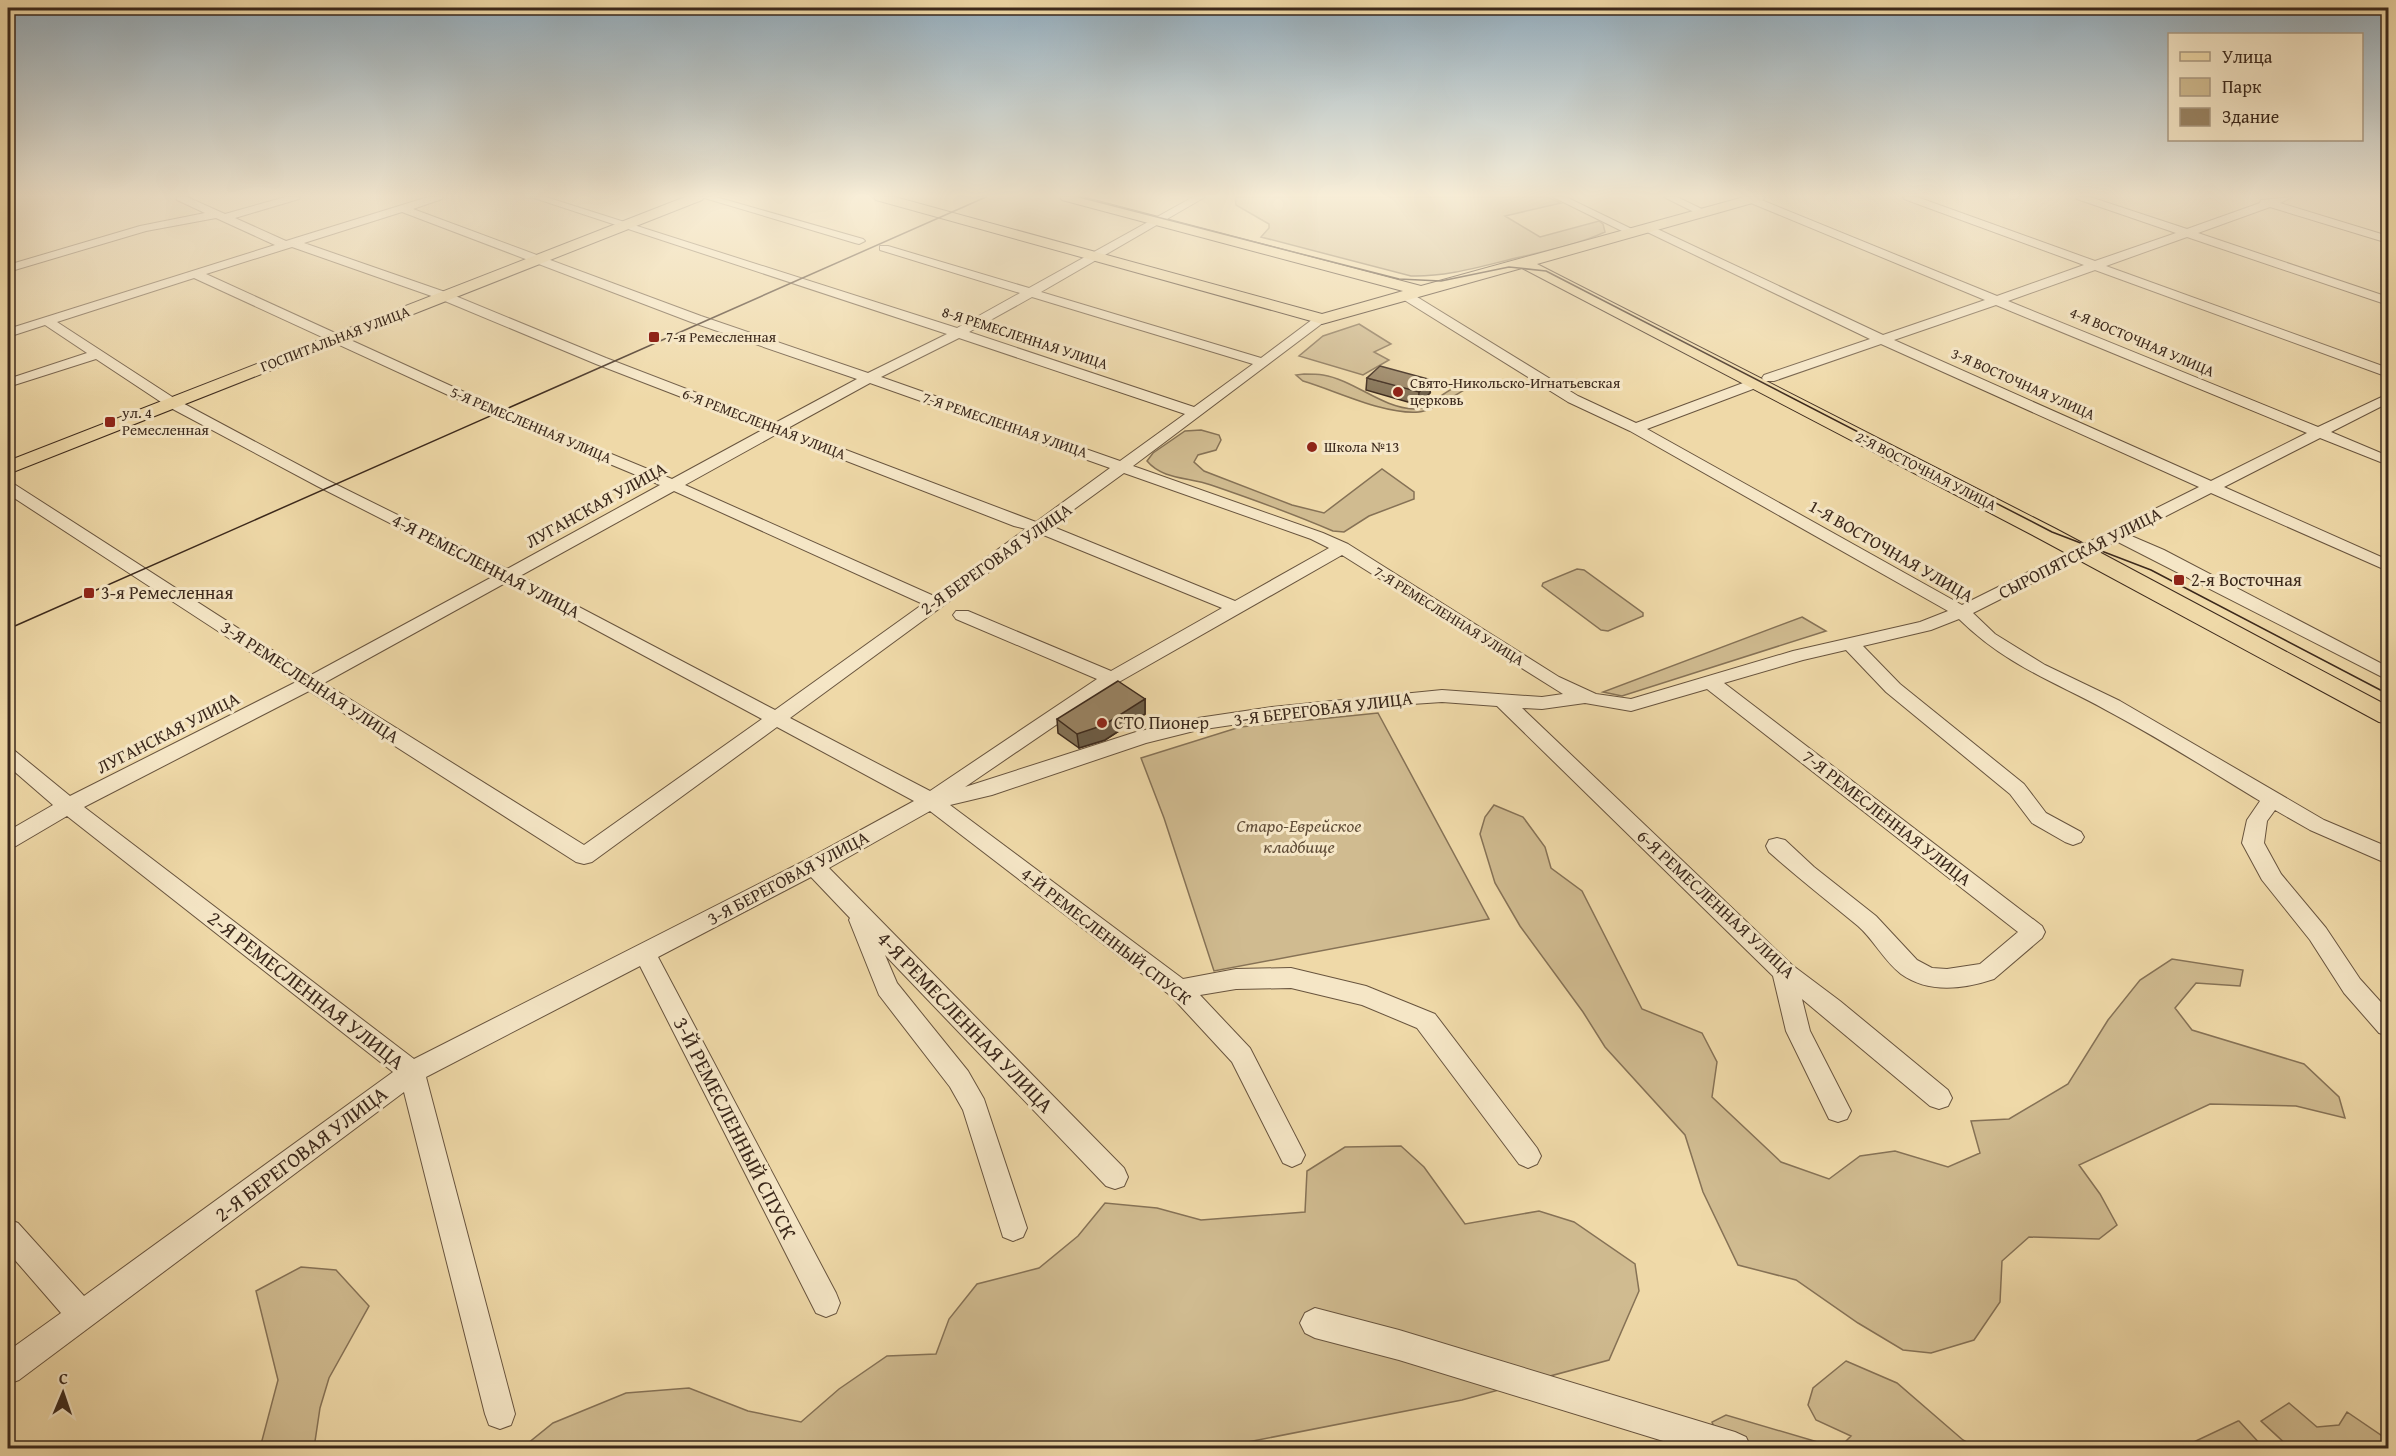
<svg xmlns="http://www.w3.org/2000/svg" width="2396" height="1456" font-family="'Gentium Book Plus',serif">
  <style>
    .green { fill: #d0bb90; stroke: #867256; stroke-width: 1.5 }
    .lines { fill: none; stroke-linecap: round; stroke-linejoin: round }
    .minor-casing { stroke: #68543e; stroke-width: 2 }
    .major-casing { stroke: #3b281b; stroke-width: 2 }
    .minor { fill: #f5e6c6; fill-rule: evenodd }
    .major { fill: #efd9a8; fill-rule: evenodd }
    .tram { stroke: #3b281b; stroke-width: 1.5 }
    .wall { fill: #847256; stroke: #3b281b; stroke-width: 1.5 }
    .shaded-wall { fill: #6b5c46; stroke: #3b281b; stroke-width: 1.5 }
    .building { fill: #998464; stroke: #3b281b; stroke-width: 1.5 }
    .poi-dot { fill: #8f2418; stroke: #f5e6c6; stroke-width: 2 }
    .labels { text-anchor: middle; stroke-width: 6; stroke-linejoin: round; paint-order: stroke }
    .far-poi-label { font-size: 15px; fill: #3b281b; stroke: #f5e6c6; text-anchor: start }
    .far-street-label { font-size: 15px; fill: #3b281b; stroke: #f5e6c6 }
    .street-label { font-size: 18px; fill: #3b281b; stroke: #f5e6c6 }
    .poi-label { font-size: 18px; fill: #3b281b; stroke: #f5e6c6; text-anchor: start }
    .park-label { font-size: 18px; font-style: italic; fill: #604d38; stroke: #f5e6c6 }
    .near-street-label { font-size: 21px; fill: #3b281b; stroke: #f5e6c6 }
  </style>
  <rect width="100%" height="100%" fill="#efd9a8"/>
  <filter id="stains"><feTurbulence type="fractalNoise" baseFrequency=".00333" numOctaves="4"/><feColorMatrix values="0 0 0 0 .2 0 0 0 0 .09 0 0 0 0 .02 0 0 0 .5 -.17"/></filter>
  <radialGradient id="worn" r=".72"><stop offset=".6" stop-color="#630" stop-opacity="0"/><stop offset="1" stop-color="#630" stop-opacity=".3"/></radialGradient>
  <!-- green -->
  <path class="green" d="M1235,197H1547L1561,203L1505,216L1540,237L1599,221L1603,224L1605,232C1577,245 1546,251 1516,258C1482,266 1447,277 1411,276L1261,237L1269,228V224L1236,205Z
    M1359,324L1391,344L1374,352L1389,360L1363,375L1299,356L1323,336Z
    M1304,374C1310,374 1317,374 1323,375C1354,380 1382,408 1414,409C1434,409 1448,381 1469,387C1457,394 1432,411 1419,412C1384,415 1337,391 1303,381L1296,375Z
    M1201,430L1219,435L1221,440L1216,450L1198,455L1194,462L1204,471L1292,505L1324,513L1382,469L1414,492V499L1369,516L1344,532L1333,531C1293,514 1252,499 1211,485C1189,477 1163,480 1147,461L1153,453L1185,431Z
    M1577,569L1584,570L1643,613V616L1608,631L1601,630L1542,586L1543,583Z
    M1802,617L1826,631L1622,696L1603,692Z
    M1378,713L1489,919L1214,971L1164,818L1141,758L1240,727Z
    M1494,805L1523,817L1545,847L1551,868L1582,891L1642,1009L1702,1033L1717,1062L1712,1097L1781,1162L1829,1179L1860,1156L1895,1151L1948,1167L1980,1153L1971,1121L2009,1119L2068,1084L2108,1020L2140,980L2172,959L2243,970L2240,986L2196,983L2175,1008L2192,1030L2304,1064L2339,1097L2345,1118L2296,1106L2210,1104L2079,1165L2100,1194L2117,1225L2099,1239L2029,1237L2002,1261L2000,1302L1974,1340L1931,1353L1903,1350L1858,1323L1796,1280L1738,1265L1703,1192L1685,1135L1605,1047L1583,1012L1520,926L1495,883L1480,834L1485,817Z
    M1401,1146L1424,1167L1465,1224L1539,1211L1574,1222L1635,1264L1639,1291L1609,1360L1462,1400L1217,1448H522L553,1423L626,1393L689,1388L748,1411L801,1422L839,1389L887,1356L936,1354L949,1319L977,1284L1039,1268L1078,1236L1105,1203L1157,1208L1201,1220L1305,1212L1307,1171L1345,1147Z
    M301,1267L336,1270L369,1306L329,1378L320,1408L314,1448H260L278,1380L256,1291Z
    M1846,1361L1897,1383L1963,1440L1977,1448H1769L1724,1436L1715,1430L1712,1422L1726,1415L1821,1443L1841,1446L1851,1436L1816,1420L1808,1405L1813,1388Z
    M2289,1403L2317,1427L2339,1425L2347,1412L2388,1440V1448H2290L2261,1421Z
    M2239,1421L2264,1448H2181L2238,1421Z"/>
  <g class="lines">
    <defs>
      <path id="minor" d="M177,197H187L225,214L285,197H300L299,199L235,218L286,241L428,197H443L442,199L413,209L701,316L868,373L947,334L531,197H546L957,328L1020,293L880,250V246H888L1029,288L1193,197H1205L1041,292L1261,358L1317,316L1322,315L1328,319L1133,466L1323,533L1348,544L1559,677L1596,694L1631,699L1793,651L1920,622L1948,611L1630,431L1568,402L1401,298L1399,295L1401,292H1409L1578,396L1636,423L1751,380H1761L1763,383L1761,386L1647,429L1962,605L2199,487L1881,344L1774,381H1764L1762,378L1764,375L1870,339L1643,230V226H1651L1883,335L1985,300L1746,201V197H1754L1997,296L2084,265L1904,199L1903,197H1917L2095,261L2176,233L2077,199L2076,197H2090L2187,229L2260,203L2261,200L2292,197L2280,203L2388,236V243L2270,207L2198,233L2388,297V305L2187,237L2106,266L2388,368V377L2095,270L2008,301L2318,427L2388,394V403L2331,432L2388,456V465L2320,438L2224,487L2388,560V571L2211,493L2129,535L2164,550L2388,667V680L2116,541L1973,613L1995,634L2045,665L2120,701L2324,820L2388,847V864L2310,830L2275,810L2267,821L2264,843L2281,874L2326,928L2360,979L2388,1010V1036L2379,1033L2344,993L2310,940L2262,880L2242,843L2247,820L2260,801C2209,770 2159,738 2106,710C2051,680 2006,665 1959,619L1931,630L1863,646L1900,684L2024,784L2046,813L2081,832L2084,837L2081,842L2073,845L2065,842L2032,823L2010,794L1886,692L1846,650L1803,660L1724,683L2042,926L2045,932L2042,938L1994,979C1964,989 1929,994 1901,974C1884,961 1874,940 1858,926C1828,901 1798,878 1769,852L1766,846L1769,840L1777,838L1785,840L1814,867L1876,916L1917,960L1932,968L1947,969L1980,964L2018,932L1707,689L1631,711L1585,703L1542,709L1522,708L1792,965L1840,1001L1948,1090L1952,1098L1948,1106L1939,1109L1930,1106L1802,999L1810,1031L1851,1111L1847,1119L1838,1122L1829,1119L1786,1031L1773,976L1497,706L1442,702L1412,704L1272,719L1198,730L1146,743L992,795L950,805L1183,979L1236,969L1291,968L1366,986L1435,1014L1537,1148L1541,1156L1537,1164L1528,1168L1519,1164L1417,1028L1362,1005L1291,988L1236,989L1200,995L1250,1048L1301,1147L1305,1155L1301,1163L1292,1167L1283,1163L1232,1062L1171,996L930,811L829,868L1124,1168L1128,1177L1124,1186L1115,1189L1106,1186L885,955L897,983L968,1071L984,1099L1027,1228L1023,1237L1013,1241L1003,1237L963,1110L950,1087L879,995L849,920L850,918L811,877L658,957L836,1293L840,1303L836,1313L826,1317L816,1313L640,966L426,1077L515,1414L511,1425L500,1429L489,1425L485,1414L404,1092L19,1380L8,1384V1351L61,1313L8,1252V1219L18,1223L84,1296L393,1072L67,816L16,846L8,848V831L53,805L8,766V749L15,751L70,796L296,682L8,494V482L14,484L311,675L494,576L317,486L167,406L96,359L8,387V379L87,353L45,325L8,337V329L275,245L216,218L146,231L8,272V265L140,226L205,213L177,200ZM402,212L691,322L857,379L775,423L606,358L448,293L304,243ZM292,247L440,299L596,364L764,429L672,479L495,406L206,274ZM194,278L485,412L660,485L507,569L327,480L177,400L57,322ZM1032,297L1253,364L1194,407L969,332ZM1996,305L2307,433L2211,481L1894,340ZM959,338L1185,414L1120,461L881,377ZM870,383L1110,468L1036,522L788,428ZM777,434L1014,526L1026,529L934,596L685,485ZM1124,473L1311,539L1329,548L1235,601L1051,526ZM674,491L923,604L775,710L520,576ZM1041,534L1222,608L1111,671L968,611H956L953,615L956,619L1097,679L930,791L790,718ZM1342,555L1563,694L1542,697L1442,690L1272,707L1198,718L1136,732L965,787L1119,682ZM507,582L762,719L584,845L324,683ZM309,691L576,862L584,864L592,862L777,727L914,801L806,860L414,1059L84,807Z
        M701,197H716L863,239L865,241L859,244L855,243Z
        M1553,197H1566L1638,232L1632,235L1628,234Z
        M1664,197H1677L1708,212L1702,215L1698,214Z
        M1315,1308L1399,1330L1735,1432L1746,1437L1751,1448H1686L1399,1360L1315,1338L1305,1333L1300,1323L1305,1313Z"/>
      <path id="major" d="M685,197H704L702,200L8,474V461Z
        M874,197H895L1322,314L1403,291L1062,200L1060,197H1082L1421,286L1744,197H1765L1763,200L1537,264L2056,529L2388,706V724L2379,722L2040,539L1522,268L1322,324L876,200Z"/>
    </defs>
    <!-- minor casing -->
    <use href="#minor" class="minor-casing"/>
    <!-- major casing -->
    <use href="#major" class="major-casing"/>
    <!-- minor -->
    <use href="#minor" class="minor"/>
    <!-- major -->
    <use href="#major" class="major"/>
    <!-- tram -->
    <path class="tram" d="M1079,197L1399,279L1441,281L1509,267L1546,271L2052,532L2151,570L2388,694
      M8,629L986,197"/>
  </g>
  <!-- wall -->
  <path class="wall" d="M1367,378L1430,393L1418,405L1366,390Z
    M1145,699V714L1105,740L1079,748L1058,733L1057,719Z"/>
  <!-- shaded-wall -->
  <path class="shaded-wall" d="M1432,380L1430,393L1418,405L1419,392Z
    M1145,699V714L1105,740L1079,748L1077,734Z"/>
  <!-- building -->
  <path class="building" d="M1380,366L1432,380L1419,392L1367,378Z
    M1118,681L1145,699L1104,725L1077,734L1057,719Z"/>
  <!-- sky -->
  <linearGradient id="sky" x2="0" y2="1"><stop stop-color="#92abbb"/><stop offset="0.49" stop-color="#f8eed8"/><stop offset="1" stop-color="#f8eed8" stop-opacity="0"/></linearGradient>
  <rect width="2396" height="400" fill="url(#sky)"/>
  <!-- markers -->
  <g class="poi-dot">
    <rect x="648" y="331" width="12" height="12" rx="3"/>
    <circle cx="1398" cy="392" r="6"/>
    <rect x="104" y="416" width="12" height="12" rx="3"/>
    <circle cx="1312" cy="447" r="6"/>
    <rect x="2173" y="574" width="12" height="12" rx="3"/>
    <rect x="83" y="587" width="12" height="12" rx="3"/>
    <circle cx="1102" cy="723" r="6"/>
  </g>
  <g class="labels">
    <!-- far-poi labels -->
    <g class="far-poi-label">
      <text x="666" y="342">7-я Ремесленная</text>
      <text x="1410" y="388">Свято-Никольско-Игнатьевская<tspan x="1410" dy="17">церковь</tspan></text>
      <text x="122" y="418">ул. 4<tspan x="122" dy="17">Ремесленная</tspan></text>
      <text x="1324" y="452">Школа №13</text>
    </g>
    <!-- far-street labels -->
    <g class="far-street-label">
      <text transform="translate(1025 338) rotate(18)" y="5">8-Я РЕМЕСЛЕННАЯ УЛИЦА</text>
      <text transform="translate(335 339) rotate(-21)" y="5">ГОСПИТАЛЬНАЯ УЛИЦА</text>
      <text transform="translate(2142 342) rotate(23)" y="5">4-Я ВОСТОЧНАЯ УЛИЦА</text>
      <text transform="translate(2023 384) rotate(24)" y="5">3-Я ВОСТОЧНАЯ УЛИЦА</text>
      <text transform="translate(764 424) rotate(21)" y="5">6-Я РЕМЕСЛЕННАЯ УЛИЦА</text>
      <text transform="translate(531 425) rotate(23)" y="5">5-Я РЕМЕСЛЕННАЯ УЛИЦА</text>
      <text transform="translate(1005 425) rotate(19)" y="5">7-Я РЕМЕСЛЕННАЯ УЛИЦА</text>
      <text transform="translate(1926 471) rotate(27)" y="5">2-Я ВОСТОЧНАЯ УЛИЦА</text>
      <text transform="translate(1449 616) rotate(32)" y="5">7-Я РЕМЕСЛЕННАЯ УЛИЦА</text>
    </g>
    <!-- street labels -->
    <g class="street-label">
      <text transform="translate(596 505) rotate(-29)" y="6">ЛУГАНСКАЯ УЛИЦА</text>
      <text transform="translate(1891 551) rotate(30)" y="6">1-Я ВОСТОЧНАЯ УЛИЦА</text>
      <text transform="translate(2080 553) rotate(-27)" y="6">СЫРОПЯТСКАЯ УЛИЦА</text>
      <text transform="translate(996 559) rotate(-35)" y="6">2-Я БЕРЕГОВАЯ УЛИЦА</text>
      <text transform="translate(486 566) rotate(27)" y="6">4-Я РЕМЕСЛЕННАЯ УЛИЦА</text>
      <text transform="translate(310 682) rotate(33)" y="6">3-Я РЕМЕСЛЕННАЯ УЛИЦА</text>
      <text transform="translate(1323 709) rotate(-7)" y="6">3-Я БЕРЕГОВАЯ УЛИЦА</text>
      <text transform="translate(168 733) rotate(-27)" y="6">ЛУГАНСКАЯ УЛИЦА</text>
      <text transform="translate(1887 818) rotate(38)" y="6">7-Я РЕМЕСЛЕННАЯ УЛИЦА</text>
      <text transform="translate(788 878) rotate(-28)" y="6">3-Я БЕРЕГОВАЯ УЛИЦА</text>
      <text transform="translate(1716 904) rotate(43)" y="6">6-Я РЕМЕСЛЕННАЯ УЛИЦА</text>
      <text transform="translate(1106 936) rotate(38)" y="6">4-Й РЕМЕСЛЕННЫЙ СПУСК</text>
    </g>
    <!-- poi labels -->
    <g class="poi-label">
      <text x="2191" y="586">2-я Восточная</text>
      <text x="101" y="599">3-я Ремесленная</text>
      <text x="1114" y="729">СТО Пионер</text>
    </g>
    <!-- park labels -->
    <g class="park-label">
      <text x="1299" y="832">Старо-Еврейское<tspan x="1299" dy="21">кладбище</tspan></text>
    </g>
    <!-- near-street labels -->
    <g class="near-street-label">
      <text transform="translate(306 990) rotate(38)" y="7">2-Я РЕМЕСЛЕННАЯ УЛИЦА</text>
      <text transform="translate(965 1022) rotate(46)" y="7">4-Я РЕМЕСЛЕННАЯ УЛИЦА</text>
      <text transform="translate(735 1128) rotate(63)" y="7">3-Й РЕМЕСЛЕННЫЙ СПУСК</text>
      <text transform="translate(301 1154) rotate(-37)" y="7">2-Я БЕРЕГОВАЯ УЛИЦА</text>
    </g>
  </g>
  <!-- margin -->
  <rect width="2396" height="1456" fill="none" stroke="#efd9a8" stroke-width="30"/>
  <rect x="9" y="9" width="2378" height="1438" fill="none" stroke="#3b281b" stroke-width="3"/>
  <rect x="15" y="15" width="2366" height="1426" fill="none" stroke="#3b281b" stroke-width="1.5"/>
  <!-- legend -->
  <rect x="2168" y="33" width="195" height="108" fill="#f5e6c6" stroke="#ab9a82" stroke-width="1.5"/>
  <rect x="2180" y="52" width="30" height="9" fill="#efd9a8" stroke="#ab9a82" stroke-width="1.5"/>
  <text x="2222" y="63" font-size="18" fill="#3b281b">Улица</text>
  <rect x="2180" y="78" width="30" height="18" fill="#d0bb90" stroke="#ab9a82" stroke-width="1.5"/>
  <text x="2222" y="93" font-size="18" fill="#3b281b">Парк</text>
  <rect x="2180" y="108" width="30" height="18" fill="#998464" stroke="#ab9a82" stroke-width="1.5"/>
  <text x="2222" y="123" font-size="18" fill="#3b281b">Здание</text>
  <!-- north arrow -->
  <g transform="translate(63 1393) rotate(2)" stroke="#f5e6c6" stroke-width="4.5" paint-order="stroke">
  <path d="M0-4.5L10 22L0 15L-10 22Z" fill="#3b281b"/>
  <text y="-9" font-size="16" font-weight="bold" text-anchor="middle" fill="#3b281b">С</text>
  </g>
  <rect width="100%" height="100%" filter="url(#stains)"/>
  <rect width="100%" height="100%" fill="url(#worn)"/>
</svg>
